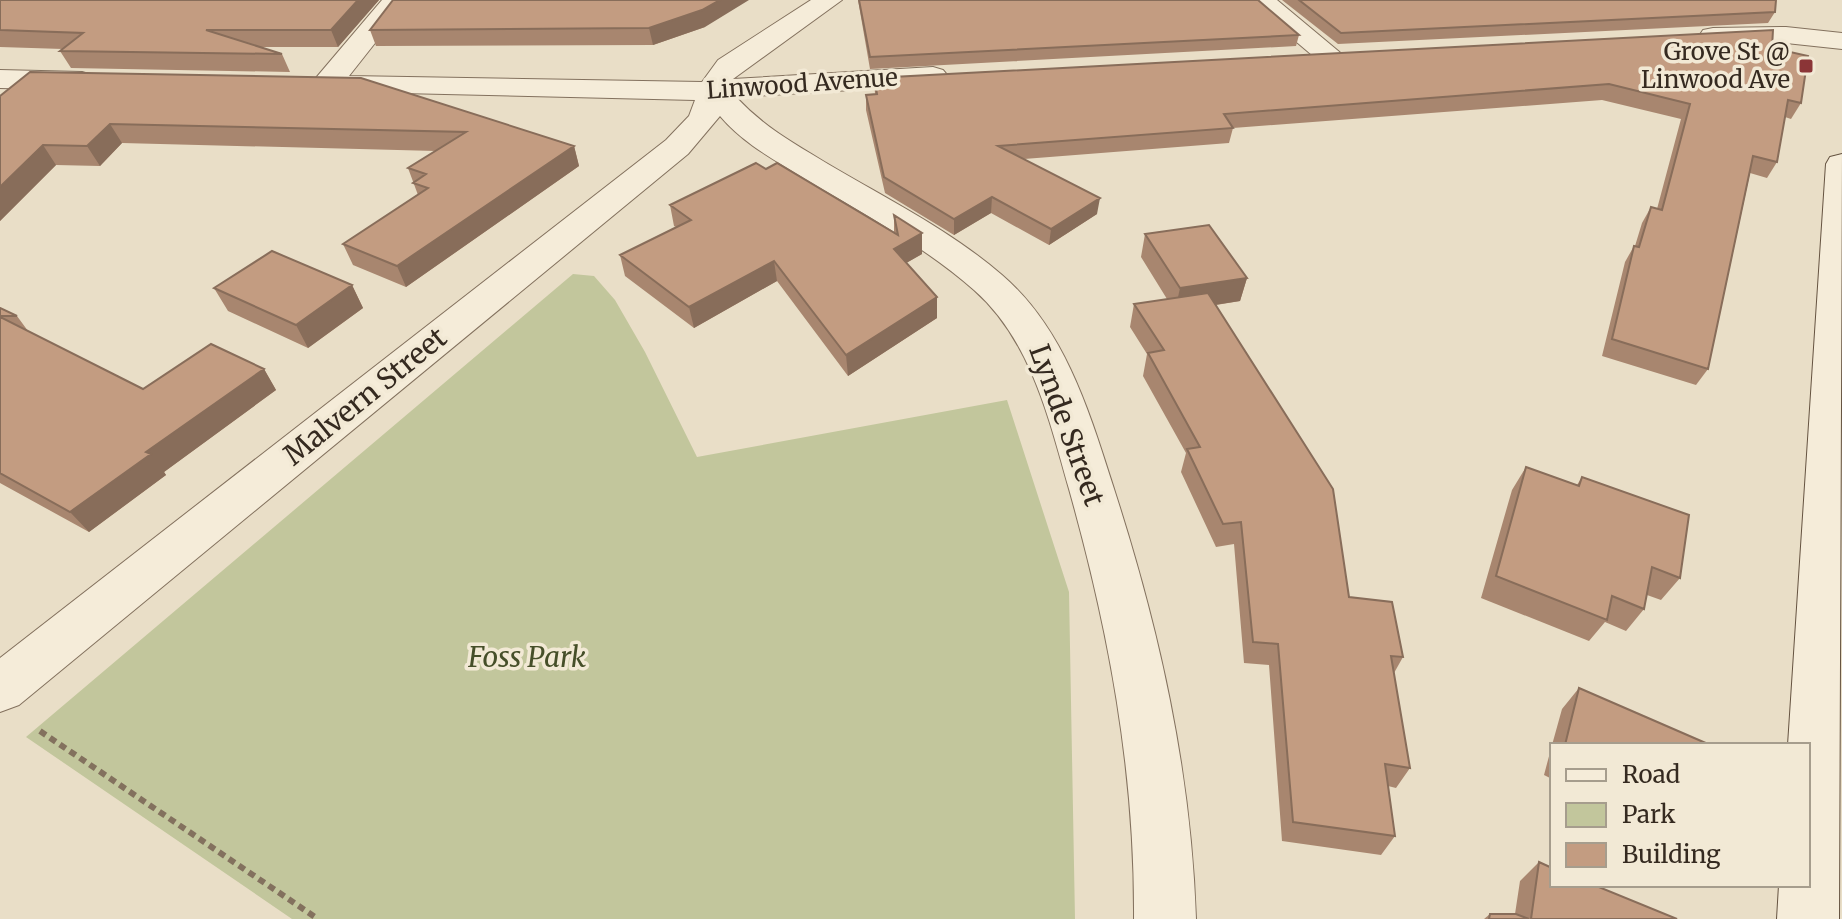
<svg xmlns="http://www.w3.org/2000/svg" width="1842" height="919" font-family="Merriweather,serif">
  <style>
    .green { fill: #c2c69c }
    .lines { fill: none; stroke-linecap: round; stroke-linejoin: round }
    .street-casing { stroke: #83715e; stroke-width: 2 }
    .secondary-casing { stroke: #655341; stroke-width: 2 }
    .path { stroke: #83715e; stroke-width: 6; stroke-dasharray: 7 5; stroke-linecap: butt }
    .street { fill: #f5ecd9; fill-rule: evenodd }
    .secondary { fill: #f5ecd9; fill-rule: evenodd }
    .wall { fill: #a8866f }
    .shaded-wall { fill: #886d5a }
    .building { fill: #c39c81; stroke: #886d5a; stroke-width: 2 }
    .poi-dot { fill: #8b3537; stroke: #f2e9d5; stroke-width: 3 }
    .labels { text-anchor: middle; stroke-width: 7; stroke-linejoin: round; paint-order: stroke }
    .far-poi-label { font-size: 24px; fill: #352a20; stroke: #f2e9d5; text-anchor: end }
    .far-street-label { font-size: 24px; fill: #352a20; stroke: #f2e9d5 }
    .street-label { font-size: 28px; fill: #352a20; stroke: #f2e9d5 }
    .park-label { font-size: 28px; font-style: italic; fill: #464f29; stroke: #f2e9d5 }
  </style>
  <rect width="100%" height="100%" fill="#e9dec7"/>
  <!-- green -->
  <path class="green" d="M573,274L594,276L615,300L645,352L697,457L1007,400L1069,592L1075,919H292L26,737Z"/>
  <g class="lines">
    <defs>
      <path id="street" d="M382,0H409L349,76L702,82L718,60L811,0H842L733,79L933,67L943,70L948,76L943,82L933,85L736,97C764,127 793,143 828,164C887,199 950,230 1002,275C1066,330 1090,414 1115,492C1160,632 1191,772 1196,919H1134C1135,771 1109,631 1069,489C1049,419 1031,340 974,290C924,246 864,214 807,180C775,160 745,145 720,116L688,154L19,705L0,712V658L666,140L689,116L695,100L315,91L311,85L315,79Z
        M1247,0H1277L1343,55L1339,61H1319Z
        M1786,27L1842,33V49L1786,43L1713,44L1703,42L1699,36L1703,30L1713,28Z
        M0,70L82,72L92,75L97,81L92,87L82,90L0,88Z"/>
      <path id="secondary" d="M1842,154L1839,919H1777L1779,885H1808V745H1788L1826,164L1830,157Z"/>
    </defs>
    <!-- street casing -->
    <use href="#street" class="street-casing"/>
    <!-- secondary casing -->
    <use href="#secondary" class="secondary-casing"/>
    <!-- path -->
    <path class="path" d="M40,731L318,919"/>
    <!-- street -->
    <use href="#street" class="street"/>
    <!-- secondary -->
    <use href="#secondary" class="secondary"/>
  </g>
  <!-- wall -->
  <path class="wall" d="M0,0H379L338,47H259L282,54L290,72L71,68L60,51L63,49L0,47Z
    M858,0H1258L1299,35L1296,46L870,69Z
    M1282,0H1776L1775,12L1768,23L1338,44Z
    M705,27L653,45L376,46L370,30Z
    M1772,48L1801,103L1791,119L1785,117L1777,162L1767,178L1750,173L1708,369L1696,385L1602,356L1625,262L1634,246H1635L1642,223L1651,207L1657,209L1681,119L1602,100L1233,128L1229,143L1024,159L1097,214L1049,245L991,213L954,235L885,193L866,110V95L875,94L874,78Z
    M30,72L574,146L579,166L406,287L353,265L343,244L418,195L408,168L436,151L122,143L100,166L56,165L0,221V96Z
    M766,169L894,233V215L922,254L906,263L937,297V318L848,376L777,281L694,328L625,276L620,255L676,227L674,226L670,205Z
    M1145,234L1247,278L1240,301L1216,305L1349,597L1403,657L1394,673L1410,768L1396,788L1388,786L1395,836L1381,855L1282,841L1269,665L1244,663L1234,544L1216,547L1181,472L1186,453L1143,376L1147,354L1130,327L1134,304L1167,299L1141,257Z
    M352,285L363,308L308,348L228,311L214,288Z
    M0,308L17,316L28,331L143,389L264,369L276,390L164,472L166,475L89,532L0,483Z
    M1526,467L1577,485L1582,477L1680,578L1661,600L1647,595L1644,609L1626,631L1605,622L1589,641L1481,598L1512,490Z
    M1579,688L1708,745H1552L1562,709Z
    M1552,745V779L1544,775Z
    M1539,862L1677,919H1484L1490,914H1515L1520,881Z"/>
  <!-- shaded-wall -->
  <path class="shaded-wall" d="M358,0H379L338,47L331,30Z
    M720,0H749L705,27L653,45L649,28Z
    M110,124L122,143L100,166L87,146Z
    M43,145L56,165L0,221V187Z
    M574,146L579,166L406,287L397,266Z
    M992,197L991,213L954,235V219Z
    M1100,198L1097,214L1049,245L1051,229Z
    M922,233V254L894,270V249Z
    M774,261L777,281L694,328L689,307Z
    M1247,278L1240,301L1175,311L1180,288Z
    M352,285L363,308L308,348L296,325Z
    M937,297V318L848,376L846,355Z
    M264,369L276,390L164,472L166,475L89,532L70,512L146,452Z"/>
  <!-- building -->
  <path class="building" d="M0,0H358L331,30H206L282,54L60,51L83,33L0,30Z
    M393,0H720L702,10L649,28L370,30Z
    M859,0H1258L1299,35L870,57Z
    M1299,0H1776L1775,12L1341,33Z
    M1773,30L1772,48L1808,56L1801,103L1788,100L1777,162L1753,156L1708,369L1612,339L1634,246L1639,247L1651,207L1662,210L1690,104L1609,84L1224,114L1233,128L998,146L1100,198L1051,229L992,197L954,219L884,177L866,95L877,94L874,78Z
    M30,72L361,78L574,146L397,266L343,244L428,188L413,183L426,174L408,168L466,132L110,124L87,146L43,145L0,187V96Z
    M756,163L766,169L777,163L898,235L894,215L922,233L894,249L937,297L846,355L774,261L689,307L620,255L691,220L670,205Z
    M1209,225L1247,278L1180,288L1145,234Z
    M272,251L352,285L296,325L214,288Z
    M1208,293L1333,489L1349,597L1392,602L1403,657L1391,656L1410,768L1385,764L1395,836L1293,822L1278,644L1253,642L1241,522L1223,524L1187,449L1200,447L1148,353L1164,350L1134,304Z
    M0,308L17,316H0Z
    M0,317L143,389L211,344L264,369L146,452L151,454L70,512L0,473Z
    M1526,467L1579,486L1582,477L1689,515L1680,578L1652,567L1644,609L1612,596L1607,620L1496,576Z
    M1579,688L1708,744V745H1565Z
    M1539,862L1552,868V885H1594L1677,919H1531Z
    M1490,914H1516L1529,919H1489Z"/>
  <!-- markers -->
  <rect class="poi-dot" x="1798" y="58" width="16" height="16" rx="4"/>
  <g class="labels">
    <!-- far-poi labels -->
    <g class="far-poi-label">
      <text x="1790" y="60">Grove St @<tspan x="1790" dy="28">Linwood Ave</tspan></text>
    </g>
    <!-- far-street labels -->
    <g class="far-street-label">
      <text transform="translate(802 84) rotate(-4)" y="8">Linwood Avenue</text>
    </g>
    <!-- street labels -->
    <g class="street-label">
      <text transform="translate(365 396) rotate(-39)" y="10">Malvern Street</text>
      <text transform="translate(1067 425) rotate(70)" y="10">Lynde Street</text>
    </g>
    <!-- park labels -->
    <g class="park-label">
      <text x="527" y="667">Foss Park</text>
    </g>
  </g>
  <!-- legend -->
  <rect x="1550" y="743" width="260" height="144" fill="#f2e9d5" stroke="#a69d8d" stroke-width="2"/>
  <rect x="1566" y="769" width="40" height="12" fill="#f5ecd9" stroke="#a69d8d" stroke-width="2"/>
  <text x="1622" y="783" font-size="24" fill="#352a20">Road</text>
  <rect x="1566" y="803" width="40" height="24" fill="#c2c69c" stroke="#a69d8d" stroke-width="2"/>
  <text x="1622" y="823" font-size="24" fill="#352a20">Park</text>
  <rect x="1566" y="843" width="40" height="24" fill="#c39c81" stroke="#a69d8d" stroke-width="2"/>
  <text x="1622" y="863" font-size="24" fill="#352a20">Building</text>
</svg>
